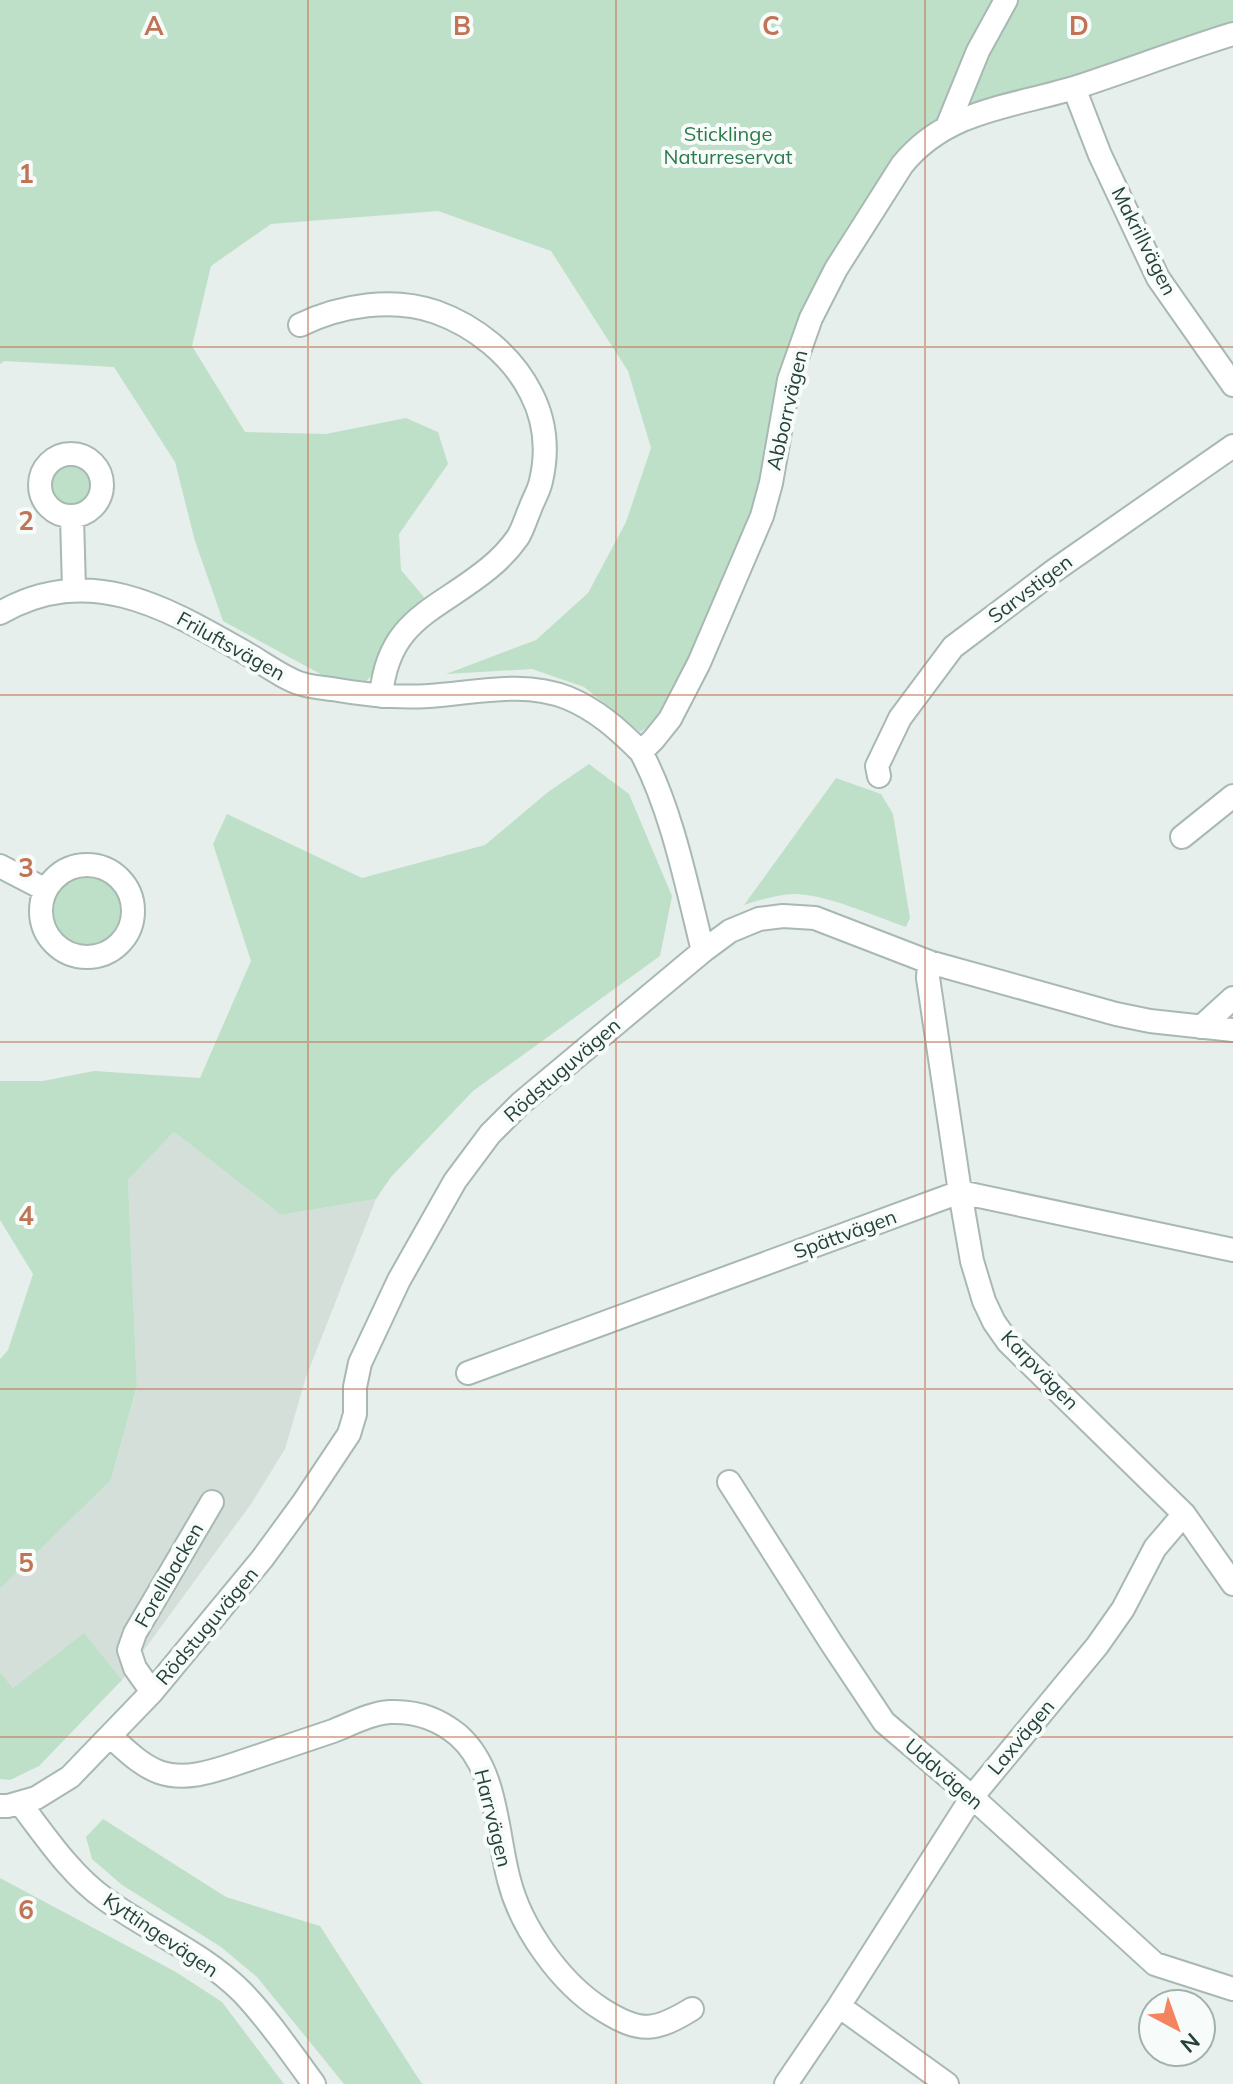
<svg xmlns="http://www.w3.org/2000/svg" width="1233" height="2084" font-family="Mulish,sans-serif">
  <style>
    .built { fill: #d4dfda }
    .green { fill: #bfe0c8 }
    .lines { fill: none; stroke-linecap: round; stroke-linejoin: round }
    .minor-casing { stroke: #a8b8b2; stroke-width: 26 }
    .minor { stroke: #fff; stroke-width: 22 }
    .grid { fill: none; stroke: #c07456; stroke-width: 2; stroke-opacity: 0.55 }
    .labels { text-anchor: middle; stroke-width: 8; stroke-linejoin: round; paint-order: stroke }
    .park-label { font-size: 20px; fill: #2d7a4b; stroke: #f7fbf9 }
    .street-label { font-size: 20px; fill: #24423a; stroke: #f7fbf9 }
    .grid-label { font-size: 26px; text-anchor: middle; font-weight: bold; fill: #c07456; stroke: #f7fbf9; stroke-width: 8; stroke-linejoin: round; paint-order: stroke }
  </style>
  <rect width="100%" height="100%" fill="#e6efeb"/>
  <!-- built -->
  <path class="built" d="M174,1132L281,1215L376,1199L306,1377L285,1449L251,1504L122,1680L84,1634L13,1688L0,1672V1589L111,1480L137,1387L128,1180Z"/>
  <!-- green -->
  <path class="green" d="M0,0H1233V24L940,117L895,156L847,227L802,315L751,522L691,658L656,722L640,732L584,687L532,669L446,674L536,640L588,593L626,522L651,448L628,371L551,251L438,211L271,224L211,266L192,346L245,432L326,434L406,418L438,432L448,464L399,534L401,570L429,603L381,654L373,674L366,681L324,676L223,621L195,541L175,462L114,367L4,361L0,364Z
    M47 483a22 22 0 1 1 44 0a22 22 0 1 1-44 0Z
    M589,764L629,794L672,896L660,956L473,1091L391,1177L376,1199L281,1215L174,1132L128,1180L137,1386L111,1480L0,1589V1359L8,1350L33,1274L0,1220V1081H43L94,1071L200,1078L251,961L213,844L227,814L362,878L485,845L548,792Z
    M836,778L881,794L893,814L910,918L906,927C874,916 826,894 793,894C776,895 760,900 744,905Z
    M50 911a37 37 0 1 1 74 0a37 37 0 1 1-74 0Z
    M84,1633L122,1680L39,1766L10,1780L0,1779V1672L13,1688Z
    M103,1819L226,1897L320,1926L422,2084H344L257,1977L221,1947L122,1885L92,1859L86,1837Z
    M0,1878L176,1972L222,2002L284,2084H0Z"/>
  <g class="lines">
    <defs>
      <path id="minor" d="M1074,88L1100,155L1158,278L1233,385
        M947,127L978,51L1006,0
        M300,325C341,305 393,297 436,312C475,326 512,355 531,393C545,420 548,451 541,481C539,491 533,500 530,509C526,518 523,529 518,537C511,547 499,560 489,568C437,611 388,618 381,696
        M40 485a31 31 0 1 1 62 0a31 31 0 1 1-62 0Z
        M72,517L74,589
        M0,613C89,562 165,607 244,652C260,661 286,680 302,684C312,687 323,688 332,689C365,695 396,698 429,696C475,693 524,680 568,698C597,710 619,730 641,752
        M879,776L877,766L900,718L953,647L1055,570L1233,446
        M1182,837L1233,796
        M41 911a46 46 0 1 1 92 0a46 46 0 1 1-92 0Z
        M0,866L46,890
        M703,951C687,887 672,810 641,752L654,739L670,719L699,663L762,516L771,483L789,380L811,318L836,269L902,165C947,109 1013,107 1077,87C1129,70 1181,50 1233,34
        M929,962L928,978L960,1192L972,1261L984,1301L994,1322L1008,1342L1184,1514L1233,1584
        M1201,1027L1233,998
        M468,1373L960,1192L1233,1250
        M729,1482L832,1644L884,1722L972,1797L1155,1964L1233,1989
        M152,1692L135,1668L129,1650L135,1633L212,1502
        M110,1736C125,1749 140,1765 159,1772C184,1781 211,1772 235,1764C268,1753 300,1742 333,1731C351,1724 371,1713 390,1712C415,1711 439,1719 458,1735C498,1770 496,1832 509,1880C521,1928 561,1984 603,2010C641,2034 656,2031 692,2009
        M20,1803C45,1836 71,1875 105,1899C149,1931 203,1953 242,1992C269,2020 291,2053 314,2084
        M0,1806H8L36,1798L70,1777L152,1692L262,1559L303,1503L349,1434L355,1414V1387L360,1363L399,1280L455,1181L490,1134L521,1103L703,951L730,931L759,919L783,916L815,918L929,962L1116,1014L1150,1021L1233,1030
        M839,2006L947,2084
        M786,2084L839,2006L972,1797L1097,1646L1123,1609L1155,1548L1184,1514"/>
    </defs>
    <!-- minor casing -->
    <use href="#minor" class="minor-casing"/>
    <!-- minor -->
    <use href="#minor" class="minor"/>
  </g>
  <!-- grid -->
  <path class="grid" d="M308,0V2084M616,0V2084M925,0V2084M0,347H1233M0,695H1233M0,1042H1233M0,1389H1233M0,1737H1233"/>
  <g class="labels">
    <!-- park labels -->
    <g class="park-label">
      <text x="728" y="141">Sticklinge<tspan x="728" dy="23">Naturreservat</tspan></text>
    </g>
    <!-- street labels -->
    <g class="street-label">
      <text transform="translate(1144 241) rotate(63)" y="7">Makrillvägen</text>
      <text transform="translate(787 410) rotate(-77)" y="7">Abborrvägen</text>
      <text transform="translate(1030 589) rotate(-37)" y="7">Sarvstigen</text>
      <text transform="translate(231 646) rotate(29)" y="7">Friluftsvägen</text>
      <text transform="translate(562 1070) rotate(-41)" y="7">Rödstuguvägen</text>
      <text transform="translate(845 1234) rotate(-20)" y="7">Spättvägen</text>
      <text transform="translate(1040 1370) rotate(46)" y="7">Karpvägen</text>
      <text transform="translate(169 1575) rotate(-60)" y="7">Forellbacken</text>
      <text transform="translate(207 1626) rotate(-50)" y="7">Rödstuguvägen</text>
      <text transform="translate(1021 1737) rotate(-50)" y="7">Laxvägen</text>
      <text transform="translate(944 1774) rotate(41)" y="7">Uddvägen</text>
      <text transform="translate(493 1818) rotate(76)" y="7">Harrvägen</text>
      <text transform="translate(161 1935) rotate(34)" y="7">Kyttingevägen</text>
    </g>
  </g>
  <g class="grid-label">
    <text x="154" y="35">A</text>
    <text x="462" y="35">B</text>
    <text x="771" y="35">C</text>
    <text x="1079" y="35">D</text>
    <text x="26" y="183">1</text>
    <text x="26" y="530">2</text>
    <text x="26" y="877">3</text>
    <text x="26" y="1225">4</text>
    <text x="26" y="1572">5</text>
    <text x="26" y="1919">6</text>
  </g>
  <!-- north arrow -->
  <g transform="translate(1177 2028) rotate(139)"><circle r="38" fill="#f7fbf9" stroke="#a3b1ad" stroke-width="2"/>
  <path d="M0-6L14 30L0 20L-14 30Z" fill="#f4845f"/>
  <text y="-12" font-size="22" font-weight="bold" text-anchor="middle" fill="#24423a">N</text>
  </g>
</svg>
